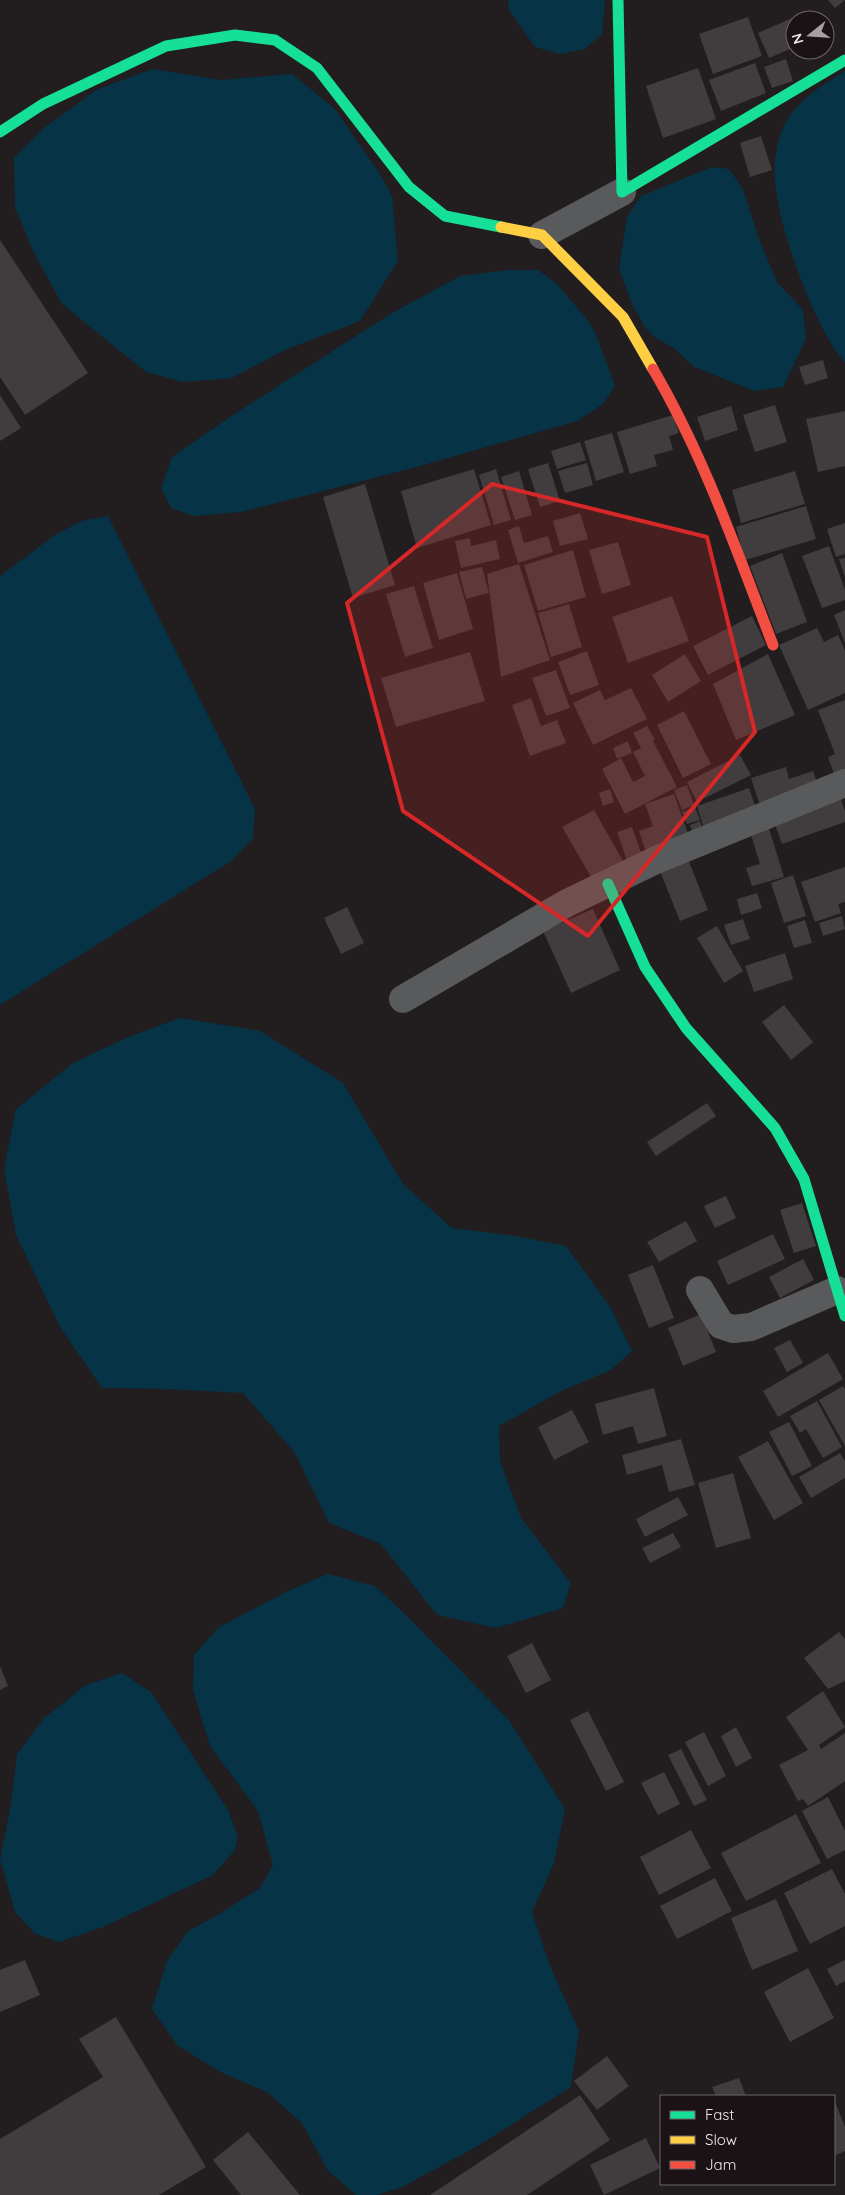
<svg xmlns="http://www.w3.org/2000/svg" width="845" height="2195" font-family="Quicksand,sans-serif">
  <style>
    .water { fill: #063345 }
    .building { fill: #413c3e }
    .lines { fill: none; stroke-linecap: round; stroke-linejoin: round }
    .street { stroke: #595a5b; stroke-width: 28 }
    .fast { stroke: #16e098; stroke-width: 11 }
    .slow { stroke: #ffcf43; stroke-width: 11 }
    .jam { stroke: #f24e42; stroke-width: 11 }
    .marked { fill: #d62828; fill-opacity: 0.2; stroke: #d62828; stroke-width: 4; stroke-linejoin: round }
  </style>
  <rect width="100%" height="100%" fill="#221d1f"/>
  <!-- water -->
  <path class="water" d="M508,0H605L602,34L585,49L560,54L535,47L509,10Z
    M152,69L221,80L292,74L334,108L380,174L392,196L398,261L360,321L285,350L232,378L183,382L146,372L62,304L33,251L15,207L14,158L44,128L96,90Z
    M845,71V363C815,328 782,237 776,190C773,171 775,144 784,126C797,100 821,86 845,71Z
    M712,167L729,169L743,189L758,236L777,282L803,310L806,339L783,387L754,391L694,367L675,349L653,336L644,326L631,302L619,268L627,217L641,196Z
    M508,270H538L556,283L585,317L595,332L615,386L603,404L577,421L413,468L241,512L194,516L171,508L161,488L172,457L230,417L392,313L460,276Z
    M108,516L255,809L253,838L231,861L0,1005V576L55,535L81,521Z
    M180,1018L260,1031L343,1083L403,1184L452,1228L515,1236L566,1246L611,1308L632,1351L611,1370L561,1391L499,1426L500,1461L521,1518L571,1583L563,1608L496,1628L437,1615L381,1544L329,1523L295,1453L243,1393L168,1389L102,1388L60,1327L16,1235L4,1169L16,1109L73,1063L126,1038Z
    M328,1574L375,1586L408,1617L509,1720L565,1809L554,1863L532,1912L549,1963L579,2031L571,2087L476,2147L402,2187L377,2195H356L328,2171L302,2123L267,2092L220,2072L177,2045L152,2009L167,1961L188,1931L218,1915L260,1888L273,1865L258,1811L210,1746L193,1690L194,1655L219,1627L290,1590Z
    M122,1673L151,1692L228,1810L238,1837L235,1850L213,1875L103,1927L59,1942L34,1933L15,1912L0,1859L10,1810L17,1754L43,1719L86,1685Z"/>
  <!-- building -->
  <path class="building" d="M828,0H845L835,8Z
    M808,11L812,20H795V47L769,58L758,33Z
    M748,17L762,56L713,74L699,34Z
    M786,59L793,81L772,88L764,67Z
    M755,63L766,93L721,111L709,80Z
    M698,68L716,119L663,138L646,86Z
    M761,136L772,170L750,177L740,143Z
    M0,240L88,373L25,415L0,377Z
    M823,360L828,378L805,385L799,367Z
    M0,395L21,428L0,441Z
    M775,405L787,442L755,452L743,415Z
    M731,406L738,430L705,441L697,417Z
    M845,411V466L818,472L806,419Z
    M673,415L679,433L669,436L673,450L654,455L657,466L630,474L617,432Z
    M612,433L624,472L596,481L584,441Z
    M580,442L586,460L557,469L551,451Z
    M548,463L560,501L540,507L528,469Z
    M587,463L593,485L565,493L558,471Z
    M474,469L491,525L417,548L401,491Z
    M496,469L511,520L494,525L479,475Z
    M519,471L532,515L515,520L501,477Z
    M795,471L805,504L741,523L732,490Z
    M365,484L395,585L353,598L323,497Z
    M806,506L816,539L745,560L736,527Z
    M580,513L588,539L560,546L553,521Z
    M845,523V554L836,557L827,529Z
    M519,526L524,543L548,536L553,552L518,563L508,530Z
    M470,538L471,546L496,540L500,559L461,568L455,541Z
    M618,542L631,585L602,594L589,550Z
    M829,546L845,590V600L822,608L802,556Z
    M573,550L586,597L538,611L524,565Z
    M782,553L807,622L776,634L750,566Z
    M845,558V577L839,559Z
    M519,564L550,660L501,677L487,574Z
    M482,567L489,593L466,599L459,572Z
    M457,573L473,629L439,640L423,583Z
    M414,586L433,648L405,657L386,594Z
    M672,596L689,641L628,663L612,617Z
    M569,604L582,647L551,657L538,613Z
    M845,610V643L834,615Z
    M752,616L766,645L708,675L693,646Z
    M817,628L824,642L838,635L845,651V693L808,710L779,645Z
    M587,651L599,685L570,695L558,662Z
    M470,652L485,701L396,727L381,678Z
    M685,654L701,681L668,702L652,675Z
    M768,654L795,715L736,740L713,684Z
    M556,670L570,708L546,716L532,678Z
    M631,688L647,719L593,745L573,703L600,690L605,700Z
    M531,698L541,726L557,720L566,743L530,756L512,705Z
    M845,700V776L836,779L828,757L835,754L818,710Z
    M684,711L711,764L683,778L657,725Z
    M647,726L655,740L653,741L677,787L625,814L602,769L621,758L633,782L645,776L633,752L641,748L633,733Z
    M628,741L632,753L617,759L613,748Z
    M740,755L751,775L697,802L687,782Z
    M786,767L789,779L813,771L820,791L761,809L751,778Z
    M687,785L694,805L682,810L674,790Z
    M749,788L759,817L706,835L697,806Z
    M610,789L614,802L603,806L599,793Z
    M674,794L691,842L648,858L639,831L653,826L645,804Z
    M839,794L845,811V822L782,844L772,816Z
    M695,807L700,820L687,824L682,812Z
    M594,810L626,866L595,884L562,827Z
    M700,821L704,833L694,836L690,825Z
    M767,822L784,877L752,886L746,868L760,864L749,828Z
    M632,827L643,858L628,863L617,832Z
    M686,854L708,910L680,921L658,866Z
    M845,867V902L838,904L841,913L815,922L801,882Z
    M793,875L806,916L784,923L771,883Z
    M757,893L762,908L741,915L737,899Z
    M347,907L364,943L341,954L324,918Z
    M593,909L620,970L571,993L543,931Z
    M842,916L845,929L823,936L819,923Z
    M743,919L750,939L731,945L724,925Z
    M805,920L812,943L794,948L787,926Z
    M717,926L743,971L724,983L697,938Z
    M785,953L793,979L754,992L745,966Z
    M784,1005L813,1042L791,1060L762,1022Z
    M707,1103L716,1116L656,1156L647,1142Z
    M726,1196L736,1218L715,1228L704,1206Z
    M802,1203L816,1246L794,1253L780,1210Z
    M686,1221L697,1241L659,1262L647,1242Z
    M773,1234L785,1259L728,1285L717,1261Z
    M803,1259L814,1280L780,1298L769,1277Z
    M653,1265L674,1318L649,1328L628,1275Z
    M701,1314L716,1352L683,1366L668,1328Z
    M790,1340L803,1363L787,1372L774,1348Z
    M828,1353L843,1379L778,1417L763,1391Z
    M843,1386L845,1389V1446L819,1400Z
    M654,1388L667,1436L638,1444L633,1426L603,1435L595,1404Z
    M817,1401L842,1447L823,1458L806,1429L800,1433L790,1416Z
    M572,1410L589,1442L554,1460L538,1427Z
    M789,1422L812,1466L792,1476L769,1432Z
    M681,1439L695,1485L669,1492L662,1465L627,1475L622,1455Z
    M768,1441L803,1503L774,1520L738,1457Z
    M840,1453L845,1461V1478L811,1498L799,1477Z
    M733,1473L751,1538L716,1548L698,1483Z
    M678,1497L688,1515L645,1537L636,1519Z
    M673,1533L681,1547L650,1563L642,1548Z
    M839,1632L845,1639V1681L828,1689L804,1658Z
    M532,1643L551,1680L526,1693L507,1656Z
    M0,1666L8,1686L0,1690Z
    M823,1691L845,1727L819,1745L821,1749L845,1733V1781L808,1806L803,1799L798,1801L779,1765L808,1750L786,1717Z
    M588,1711L624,1782L606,1791L570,1720Z
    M736,1727L752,1758L736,1767L721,1736Z
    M704,1732L726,1776L708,1786L685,1742Z
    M681,1749L707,1800L694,1806L668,1755Z
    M664,1772L680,1804L658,1815L641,1783Z
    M828,1797L845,1831V1850L827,1859L802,1811Z
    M796,1814L821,1863L746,1901L721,1853Z
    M691,1830L711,1868L659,1895L640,1857Z
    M832,1869L845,1894V1926L810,1944L784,1893Z
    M715,1878L732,1911L677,1939L660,1906Z
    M776,1899L798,1951L752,1970L731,1918Z
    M25,1960L40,1995L0,2012V1970Z
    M845,1960V1981L836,1986L827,1969Z
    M808,1968L834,2018L790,2042L764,1992Z
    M116,2017L206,2167L159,2195H0V2139L103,2077L79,2039Z
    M607,2056L629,2086L597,2110L574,2081Z
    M739,2078L746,2096H716L712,2087Z
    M580,2095L610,2140L527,2195H430Z
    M834,2099L845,2127V2151L834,2156Z
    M248,2132L300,2195H241L213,2160Z
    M646,2138L660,2168L604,2195L590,2165Z"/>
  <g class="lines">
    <!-- street -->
    <path class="street" d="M542,235L622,192
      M403,999L567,903L656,860L845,783
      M700,1290L721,1325L733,1329L751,1327L837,1290"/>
    <!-- fast -->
    <path class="fast" d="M618,0L622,192L845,60
      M0,132L43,104L166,46L235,35L275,40L317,68L409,187L445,216L501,227
      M608,884L645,967L686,1028L775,1128L804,1179L845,1316"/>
    <!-- slow -->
    <path class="slow" d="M501,227L542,235L623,317L653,369"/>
    <!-- jam -->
    <path class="jam" d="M653,369C704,456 737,552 773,645"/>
  </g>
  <!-- marked area -->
  <path class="marked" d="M492,484L707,537L755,732L588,936L403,811L347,603Z"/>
  <!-- legend -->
  <rect x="660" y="2095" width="175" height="90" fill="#1b1216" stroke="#6f676b"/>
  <rect x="670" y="2111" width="25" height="8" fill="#16e098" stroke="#6f676b"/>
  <text x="705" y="2120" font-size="15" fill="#eee7ea">Fast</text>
  <rect x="670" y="2136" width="25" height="8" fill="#ffcf43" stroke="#6f676b"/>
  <text x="705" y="2145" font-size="15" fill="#eee7ea">Slow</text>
  <rect x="670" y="2161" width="25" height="8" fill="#f24e42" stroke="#6f676b"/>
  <text x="705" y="2170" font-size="15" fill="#eee7ea">Jam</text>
  <!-- north arrow -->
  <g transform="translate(810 35) rotate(253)"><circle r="24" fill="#1b1216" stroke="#6f676b"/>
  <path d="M0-4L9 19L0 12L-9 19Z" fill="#a7a0a3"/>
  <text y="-8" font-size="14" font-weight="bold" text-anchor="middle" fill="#eee7ea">N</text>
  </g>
</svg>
